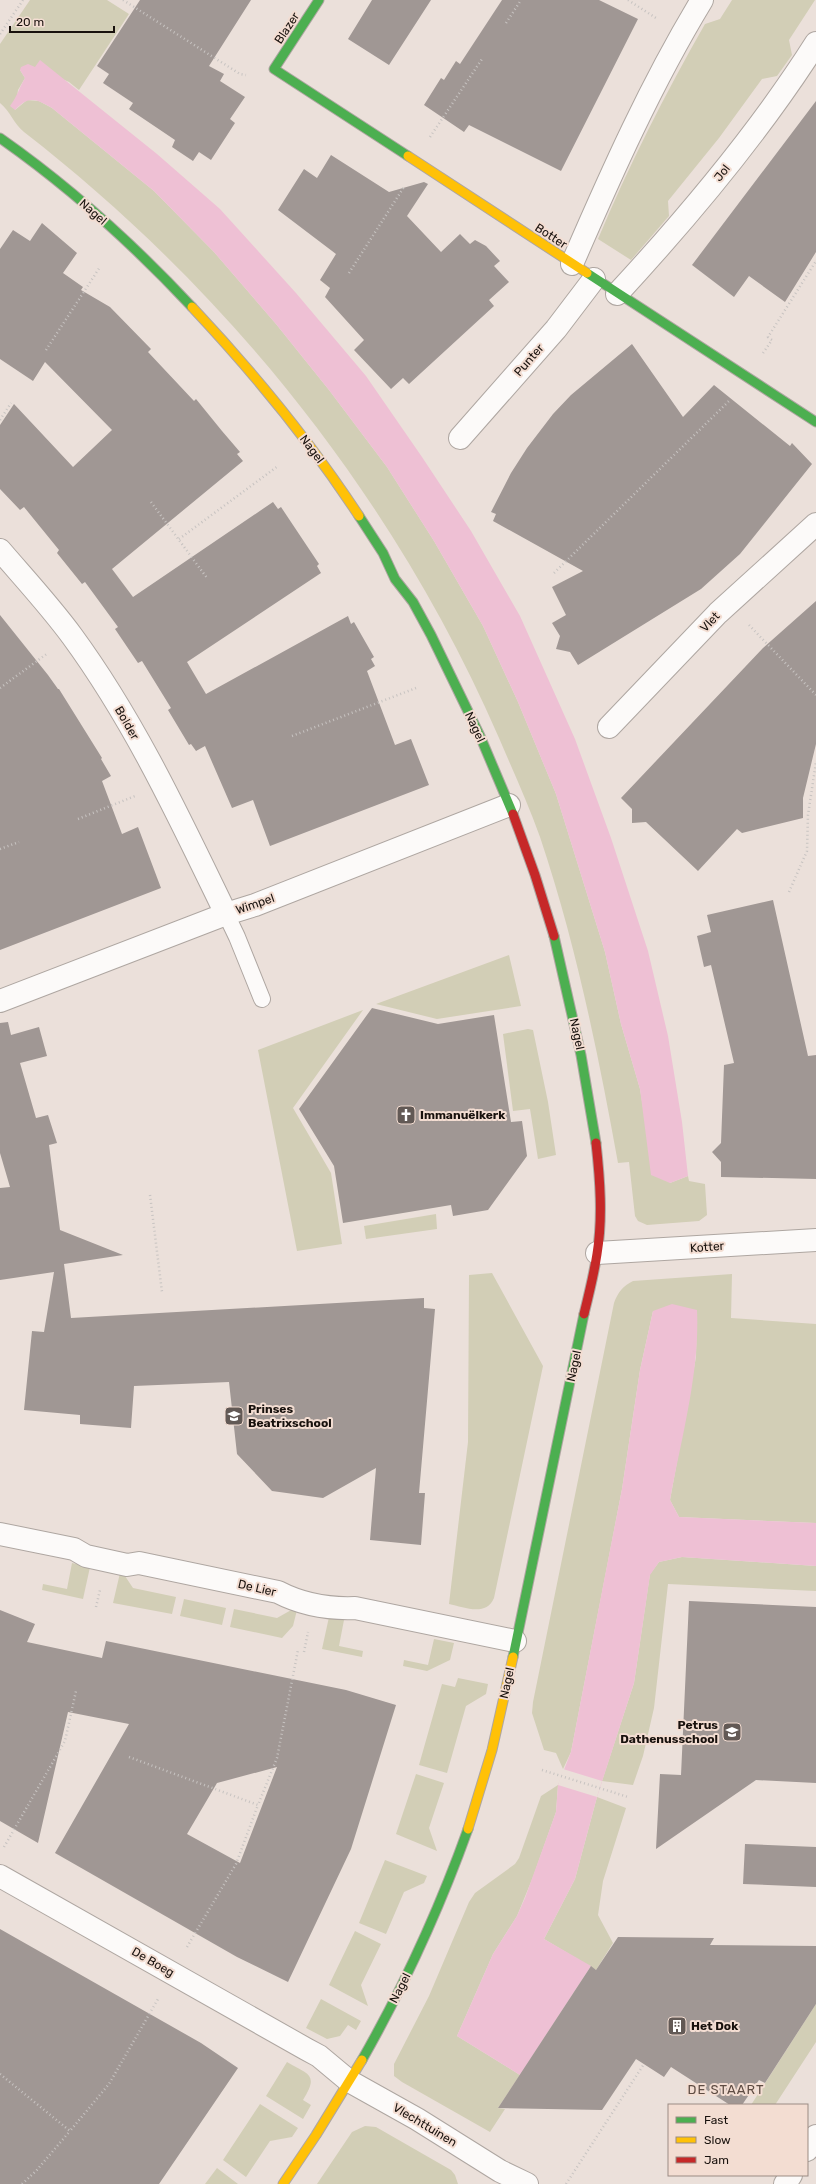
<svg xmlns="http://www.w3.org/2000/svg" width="816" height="2184" font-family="Rubik,sans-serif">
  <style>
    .green { fill: #d2ceb6 }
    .water { fill: #eec0d4 }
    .pier { fill: #ebe0da }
    .building { fill: #a09794; fill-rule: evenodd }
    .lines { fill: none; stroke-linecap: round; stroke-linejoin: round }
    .lane-casing { stroke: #aea6a1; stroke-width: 18 }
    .street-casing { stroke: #aea6a1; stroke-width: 24 }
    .fast-casing { stroke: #aea6a1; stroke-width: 11 }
    .slow-casing { stroke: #aea6a1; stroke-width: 11 }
    .jam-casing { stroke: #aea6a1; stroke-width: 11 }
    .path { stroke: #c7c3c1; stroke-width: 2.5; stroke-dasharray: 1 3; stroke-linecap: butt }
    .lane { stroke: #fcfaf9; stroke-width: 16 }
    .street { stroke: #fcfaf9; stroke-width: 22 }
    .fast { stroke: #4caf50; stroke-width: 9 }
    .slow { stroke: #ffc107; stroke-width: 9 }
    .jam { stroke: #c62828; stroke-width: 9 }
    .labels { text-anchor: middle; stroke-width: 4; stroke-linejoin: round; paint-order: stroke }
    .street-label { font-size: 12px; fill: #18110d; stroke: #f3ddd2 }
    .poi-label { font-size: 12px; font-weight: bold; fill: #18110d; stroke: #f3ddd2; text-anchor: start }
    .neighbourhood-label { font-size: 13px; letter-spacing: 1px; fill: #5e4c43; stroke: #f3ddd2 }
  </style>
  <rect width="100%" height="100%" fill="#ebe0da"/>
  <!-- green -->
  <path class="green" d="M30,0H107L129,14L79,90L69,82L35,67L20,70L25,78L18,90L15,110L27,100L39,101L52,108L154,191L214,252L276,324L329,390L387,467L434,541L483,626L518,702L556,794L605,952L621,1024L640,1089L646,1126L670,1183L688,1176L689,1181L705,1184L707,1215L699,1221L647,1225L638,1221L635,1216L629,1162L618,1163C598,1053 576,944 540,837C528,803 513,771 499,738C395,499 229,291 24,132C14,124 10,111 0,103V44Z
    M732,0H815L789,40L792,55L777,76L762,79L719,138L668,201L669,216L631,260L598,239C629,165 665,94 705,24L720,19Z
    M509,955L521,1006L437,1019L376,1004Z
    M363,1010L293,1108L331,1173L342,1244L297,1251L258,1050Z
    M528,1029L533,1030L548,1102L556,1155L538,1159L530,1109L513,1111L503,1034Z
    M436,1214L437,1229L366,1239L364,1226Z
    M492,1273L543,1366L494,1598C486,1617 464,1607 449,1604L468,1442L469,1275Z
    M732,1274L731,1318L816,1324V1523L679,1517L670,1500L696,1357L697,1310L653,1311L640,1370L622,1489L571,1752L563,1769L556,1753L544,1750L532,1713L533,1702L614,1303C618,1292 623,1286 633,1281Z
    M682,1557L816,1566V1591L668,1584L654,1708L643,1756L633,1785L602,1781L634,1683L650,1574L659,1562Z
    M72,1563L90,1567L83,1599L42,1590L43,1584L67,1589Z
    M120,1573H123L133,1588L176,1597L172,1614L113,1603Z
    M184,1599L226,1608L222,1625L180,1616Z
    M234,1609L277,1618L293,1609L297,1610L293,1626L282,1638L230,1627Z
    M329,1617L344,1620L339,1646L363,1651L362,1657L322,1649Z
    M434,1639L454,1643L450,1660L427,1671L403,1666L404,1660L428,1665Z
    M458,1678L488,1684L486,1694L466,1706L447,1773L419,1765L442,1684L455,1687Z
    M416,1774L444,1783L429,1828L437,1851L396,1834Z
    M558,1785L556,1812L533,1877L517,1916L493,1954L457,2036L520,2075L498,2108L505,2109L490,2132L402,2082L394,2076V2064L429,1996L469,1902L475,1893L515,1864L519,1858L541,1796Z
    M597,1797L626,1808L603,1881L598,1915L613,1943L596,1970L544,1939L575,1879Z
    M385,1860L427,1876L424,1883L404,1892L386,1934L359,1923Z
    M355,1931L381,1944L361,1985L368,2006L329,1985Z
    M321,1999L361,2021L356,2030L348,2025L340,2036L327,2039L306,2028Z
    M816,2004V2042L775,2105H751Z
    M287,2062C309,2075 319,2074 303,2100L311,2105L303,2119L266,2096Z
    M260,2104L298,2128L292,2137L270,2141L246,2177L223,2160Z
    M365,2126L376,2127L451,2170L455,2175L458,2184H317L352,2132Z
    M217,2168L238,2184H205Z"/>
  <!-- water -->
  <path class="water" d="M40,60L157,154L220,209L296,293L366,376L422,457L471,531L520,616L575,739L611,838L648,951L668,1036L682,1122L688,1176L670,1183L651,1175L640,1089L621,1024L605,952L556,794L518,702L483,626L434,541L387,467L329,390L276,324L214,252L154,191L52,108C36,99 29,95 15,110L10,106C17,97 19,88 25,78L20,70L21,67L28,64L35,67Z
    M672,1304L697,1310C700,1372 681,1439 670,1500L679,1517L816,1523V1566L682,1557L659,1562L650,1575L634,1683L597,1797L575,1879L544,1939L591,1966L520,2075L457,2036L493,1954L517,1916L525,1898L556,1812L558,1785L571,1752L604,1581L622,1489L640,1370L653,1311Z"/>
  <!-- pier -->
  <path class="pier" d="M563,1769L602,1781L597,1797L558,1785Z"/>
  <!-- building -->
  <path class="building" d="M140,0H251L209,66L224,74L220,81L245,97L230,119L235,123L211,160L199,152L193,161L172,147L175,140L129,109L133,103L103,83L109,74L97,66Z
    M372,0H431L389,65L348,39Z
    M502,0H599L638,19L561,171L469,125L464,132L424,105L441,78L444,80L456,61L460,64Z
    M816,101V252L785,302L749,276L734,297L692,265Z
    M331,155L389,192L424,182L428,184L407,216L441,252L460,234L470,244L475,240L486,246L500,261L494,266L509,282L489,300L494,306L409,384L403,378L391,389L354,350L364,340L325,297L330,288L320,280L336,254L278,210L304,169L317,178Z
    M42,223L77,253L63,273L83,287L81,290L110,307L151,349L148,352L194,401L196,399L222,431L240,452L237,454L243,461L112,569L133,597L273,502L278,509L281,507L319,564L317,566L321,573L187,662L206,694L348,616L351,624L354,622L374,657L371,659L375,666L367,671L395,745L411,739L429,785L270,846L253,800L232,808L205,746L196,751L191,744L189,745L168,710L171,708L142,661L138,663L115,629L118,627L85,582L82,584L57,553L59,550L24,507L20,510L0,489V425L14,404L73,467L112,430L45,362L33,381L0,359V249L13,230L30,241Z
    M632,344L683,417L714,385L790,446L792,443L812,464L740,554L701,589L578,665L570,652L556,649L560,636L552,623L566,615L552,587L583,571L493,521L496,514L491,512L511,473L527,448L553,414L571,395Z
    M816,601V744L803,798V818L742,833L737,829L698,871L646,822L632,823V809L621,798L763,648Z
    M0,615L48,675L58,689H59L102,758L101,759L111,776L102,781L122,834L138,827L161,888L0,950Z
    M773,900L808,1056L816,1055V1179L721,1177V1162L712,1152L721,1143L724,1065L734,1063L711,965L704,967L697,936L711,932L707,915Z
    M372,1008L438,1024L494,1015L511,1122L522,1121L527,1156L488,1210L453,1216L451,1205L343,1223L334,1166L299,1109Z
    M8,1022L11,1035L39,1027L47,1056L20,1063L36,1118L48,1115L57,1143L49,1145L60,1230L123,1255L64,1264L71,1318L424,1298V1308L435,1309L419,1493H425L421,1545L370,1540L376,1468L323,1498L272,1491L237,1454L229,1382L134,1386L131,1428L80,1424V1415L24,1410L32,1331L44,1332L54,1272L0,1280V1188L10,1187L0,1153V1023Z
    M689,1601L816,1607V1783L756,1780L656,1849L660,1774L681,1775Z
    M0,1610L35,1624L27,1642L102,1658L106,1641L346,1690L396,1705L351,1849L288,1982L237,1957L55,1853L129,1724L68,1712L38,1843L0,1821ZM277,1767L240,1863L187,1834L217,1783Z
    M745,1844L816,1847V1887L743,1884Z
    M0,1929L201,2043L238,2068L159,2184H0Z
    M618,1937L714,1938L710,1945L816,1946V2004L765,2083L759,2080L742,2105H730L671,2067L664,2077L636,2059L602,2110L498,2108L591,1966L596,1970Z"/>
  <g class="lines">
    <defs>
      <path id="lane" d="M226,914L237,937L262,999"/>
      <path id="street" d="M572,264C611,174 651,84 702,0
        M617,294C689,216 759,133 816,43
        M460,438L556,329L594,279
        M0,550C24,578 50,606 72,636C135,722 180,819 226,914
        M609,727L718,613L816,524
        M0,1001L226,914L255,905L509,805
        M597,1253L816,1240
        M0,1534L74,1549L86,1556L127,1565L139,1563L278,1592C301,1604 329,1609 355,1608L515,1641
        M0,1876L306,2049L319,2056L349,2081L417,2119L500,2171L527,2184
        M807,2150L816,2136
        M785,2184L791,2175"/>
      <path id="fast" d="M319,0L274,69L408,156
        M0,138C70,187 134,245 192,307
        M587,273L816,422
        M359,516L383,553L395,579L413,602L431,635L480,736L513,814
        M554,936L581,1055L596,1143
        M513,1657L584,1314
        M362,2060C404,1986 439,1910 468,1829"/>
      <path id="slow" d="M408,156L587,273
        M192,307C253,372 310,441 359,516
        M468,1829L492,1750L513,1657
        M283,2184L316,2135L362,2060"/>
      <path id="jam" d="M513,814L535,875L554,936
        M584,1314C589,1294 594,1274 597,1254C603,1218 600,1179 596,1143"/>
    </defs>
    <!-- lane casing -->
    <use href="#lane" class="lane-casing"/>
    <!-- street casing -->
    <use href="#street" class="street-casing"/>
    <!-- fast casing -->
    <use href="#fast" class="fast-casing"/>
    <!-- slow casing -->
    <use href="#slow" class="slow-casing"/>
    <!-- jam casing -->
    <use href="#jam" class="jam-casing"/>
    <!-- path -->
    <path class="path" d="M123,0L240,74L246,75
      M628,0L656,18
      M506,23L521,0
      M0,34L23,0
      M430,137L482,59
      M349,273L404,187
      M46,350L100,267
      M763,353L772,340L768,337L816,261
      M0,420L11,403
      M151,502L207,578
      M179,539L278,466
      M554,573L730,400
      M749,625L816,695
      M0,688L48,653
      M292,736L416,688
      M78,819L135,796
      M0,849L19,842
      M789,892L807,851L808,815L816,762
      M150,1195L162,1292
      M96,1607L100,1590
      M304,1652L308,1632
      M129,1757L258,1805L277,1758L298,1650
      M542,1770L628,1797
      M4,1847L65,1741L76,1691
      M187,1947L236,1864L258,1805
      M0,2074L70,2131L109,2084L158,1999
      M22,2184L36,2171L70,2131
      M566,2184L644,2064"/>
    <!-- lane -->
    <use href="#lane" class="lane"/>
    <!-- street -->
    <use href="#street" class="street"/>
    <!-- fast -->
    <use href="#fast" class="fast"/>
    <!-- slow -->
    <use href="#slow" class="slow"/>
    <!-- jam -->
    <use href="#jam" class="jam"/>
  </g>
  <!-- icons -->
  <defs>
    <symbol id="church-square" viewBox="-11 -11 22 22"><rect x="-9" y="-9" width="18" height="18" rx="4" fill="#625955" stroke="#f3ddd2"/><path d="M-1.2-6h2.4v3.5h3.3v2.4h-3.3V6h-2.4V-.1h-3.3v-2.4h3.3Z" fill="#fff"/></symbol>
    <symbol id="school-square" viewBox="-11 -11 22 22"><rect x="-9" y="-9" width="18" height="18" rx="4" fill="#625955" stroke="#f3ddd2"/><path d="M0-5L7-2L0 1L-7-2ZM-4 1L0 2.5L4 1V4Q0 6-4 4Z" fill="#fff"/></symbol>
    <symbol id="building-square" viewBox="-11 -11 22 22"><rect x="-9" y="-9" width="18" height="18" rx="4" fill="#625955" stroke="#f3ddd2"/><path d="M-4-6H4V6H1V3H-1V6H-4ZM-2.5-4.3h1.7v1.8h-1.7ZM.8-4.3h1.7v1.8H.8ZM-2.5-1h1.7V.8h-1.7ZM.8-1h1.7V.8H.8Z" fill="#fff"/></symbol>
  </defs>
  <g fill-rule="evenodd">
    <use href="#church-square" x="395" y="1104" width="22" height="22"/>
    <use href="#school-square" x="223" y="1405" width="22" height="22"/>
    <use href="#school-square" x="721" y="1721" width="22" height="22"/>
    <use href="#building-square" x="666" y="2015" width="22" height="22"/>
  </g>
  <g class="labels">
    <!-- street labels -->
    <g class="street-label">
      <text transform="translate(287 28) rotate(-57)" y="4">Blazer</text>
      <text transform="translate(722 173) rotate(-52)" y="4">Jol</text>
      <text transform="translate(93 212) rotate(41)" y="4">Nagel</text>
      <text transform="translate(551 236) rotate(33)" y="4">Botter</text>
      <text transform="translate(529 360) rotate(-49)" y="4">Punter</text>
      <text transform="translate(312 449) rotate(53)" y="4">Nagel</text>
      <text transform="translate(710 622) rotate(-47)" y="4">Vlet</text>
      <text transform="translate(127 723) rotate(60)" y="4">Bolder</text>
      <text transform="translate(475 727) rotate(65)" y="4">Nagel</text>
      <text transform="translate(255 904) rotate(-19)" y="4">Wimpel</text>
      <text transform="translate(577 1034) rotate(78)" y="4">Nagel</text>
      <text transform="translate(707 1247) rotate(-4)" y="4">Kotter</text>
      <text transform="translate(574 1366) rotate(-78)" y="4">Nagel</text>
      <text transform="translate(257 1588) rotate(13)" y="4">De Lier</text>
      <text transform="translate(507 1683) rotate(-78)" y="4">Nagel</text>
      <text transform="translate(153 1962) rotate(30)" y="4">De Boeg</text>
      <text transform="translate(400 1988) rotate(-63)" y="4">Nagel</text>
      <text transform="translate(425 2125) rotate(31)" y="4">Vlechttuinen</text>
    </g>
    <!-- poi labels -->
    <g class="poi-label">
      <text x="420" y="1119">Immanuëlkerk</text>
      <text x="248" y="1413">Prinses<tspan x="248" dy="14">Beatrixschool</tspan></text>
      <text x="718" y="1729" text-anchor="end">Petrus<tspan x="718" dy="14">Dathenusschool</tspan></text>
      <text x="691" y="2030">Het Dok</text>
    </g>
    <!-- neighbourhood labels -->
    <g class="neighbourhood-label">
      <text x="726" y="2094">DE STAART</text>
    </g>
  </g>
  <!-- legend -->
  <rect x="668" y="2104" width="140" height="72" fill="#f3ddd2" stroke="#9b8b83"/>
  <rect x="676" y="2117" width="20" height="6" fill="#4caf50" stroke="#9b8b83"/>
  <text x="704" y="2124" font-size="12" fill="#18110d">Fast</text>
  <rect x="676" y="2137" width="20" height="6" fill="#ffc107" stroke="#9b8b83"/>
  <text x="704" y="2144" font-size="12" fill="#18110d">Slow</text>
  <rect x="676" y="2157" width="20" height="6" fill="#c62828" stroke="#9b8b83"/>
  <text x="704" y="2164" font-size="12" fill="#18110d">Jam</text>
  <!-- scale -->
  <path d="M10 26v6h104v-6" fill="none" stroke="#18110d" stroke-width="2"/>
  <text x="16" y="26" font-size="12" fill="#18110d" stroke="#f3ddd2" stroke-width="3" paint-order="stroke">20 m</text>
</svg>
